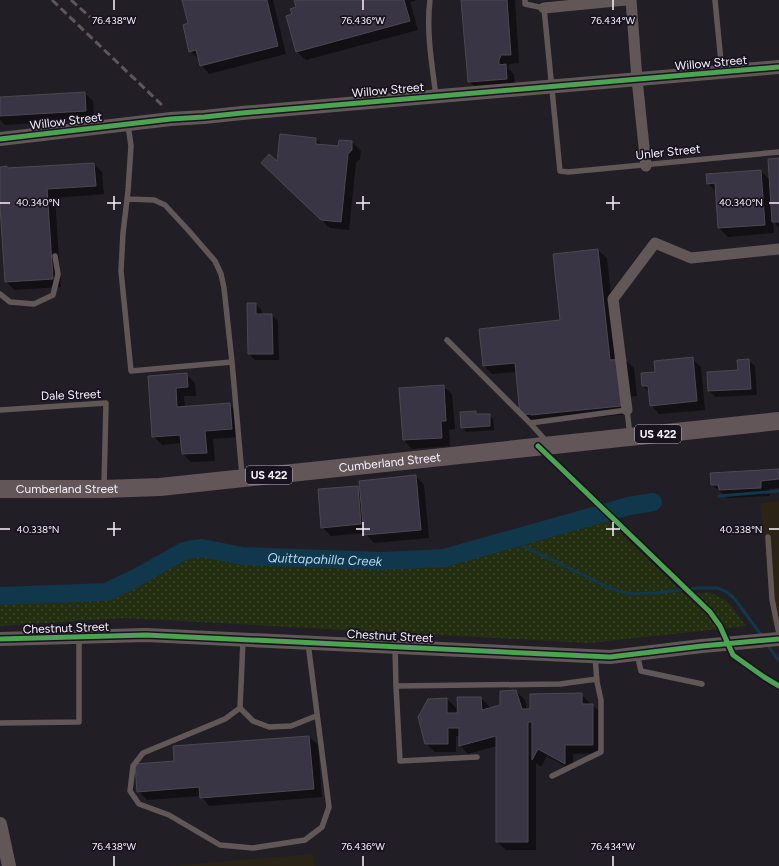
<svg xmlns="http://www.w3.org/2000/svg" width="779" height="866" font-family="Figtree,sans-serif">
  <style>
    .commercial { fill: #2b2416 }
    .grass { fill: url(#grass-dots) }
    .shadow { fill: #0007 }
    .lines { fill: none; stroke-linecap: round; stroke-linejoin: round }
    .stream { stroke: #11374d; stroke-width: 3 }
    .river { stroke: #11374d; stroke-width: 18 }
    .building { fill: #3a3544; stroke: #4b484f }
    .service { stroke: #625757; stroke-width: 5.5 }
    .minor { stroke: #625757; stroke-width: 11 }
    .tertiary { stroke: #625757; stroke-width: 14 }
    .trunk { stroke: #625658; stroke-width: 18 }
    .rail { stroke: #5d565b; stroke-width: 3; stroke-dasharray: 8 4; stroke-linecap: butt }
    .cycleway-casing { stroke: #19121f; stroke-width: 8 }
    .cycleway { stroke: #4ca352; stroke-width: 5 }
    .ticks { fill: none; stroke: #f7f2fc; stroke-width: 1.5 }
    .labels { text-anchor: middle; stroke-width: 3.5; stroke-linejoin: round; paint-order: stroke }
    .shield { fill: #19121f; stroke: #b4afba; stroke-width: 1 }
    .shield-label { font-size: 11px; font-weight: bold; fill: #f7f2fc }
    .street-label { font-size: 12px; fill: #f7f2fc; stroke: #19121f }
    .water-label { font-size: 13px; font-style: italic; fill: #b4d9f3; stroke: #19121f }
    .ticks-label { font-size: 10px; text-anchor: middle; fill: #f7f2fc; stroke: #19121f; stroke-width: 3.5; stroke-linejoin: round; paint-order: stroke }
  </style>
  <defs>
    <pattern id="grass-dots" width="8" height="8" patternUnits="userSpaceOnUse"><rect width="8" height="8" fill="#232f10"/><path d="M2 2h.1M6 6h.1" fill="none" stroke="#394328" stroke-width="1.8" stroke-linecap="round"/></pattern>
  </defs>
  <rect width="100%" height="100%" fill="#221e26"/>
  <!-- commercial -->
  <path class="commercial" d="M779,501V623H772L760,503Z
    M313,854L315,866H170Z"/>
  <!-- grass -->
  <path class="grass" d="M605,518L685,595L710,592L727,601L746,626L590,643L123,618L0,626V603L107,597L188,556L199,554L243,561L389,567L445,563Z"/>
  <!-- shadow -->
  <path class="shadow" d="M183,0H273L286,54L209,74L201,65L199,60L190,51L189,24Z
    M295,0H418L410,2L418,30L306,60L297,52L288,17L293,15L298,8Z
    M462,0H515L519,63L509,64L508,68L514,74L515,87L478,90L469,81Z
    M85,93L93,101L94,119L5,125L0,120V98Z
    M316,139L323,146L339,147L340,141L352,142L361,151L360,159L356,163L349,230L330,228L271,172L277,163Z
    M779,159V228L773,221L774,233L728,237L719,228L717,192L708,184L761,171L771,181Z
    M94,164L102,172L104,194L55,198L61,287L15,290L6,282L0,205V168L7,167L9,169Z
    M598,250L607,258L618,360H625L634,368L637,396L627,397L629,414L541,423H530L521,414L517,372L492,374L484,366L561,321L554,255Z
    M256,304L262,311V315H272L278,321L279,360H255L249,354Z
    M692,359L701,367L705,410L659,414L651,405L649,392L643,386L657,372Z
    M748,360L755,366L757,395L716,397L709,391L708,373L739,371Z
    M186,374L195,383L196,396H184L185,408L229,404L238,413L240,437L213,439L215,461L191,462L183,454L182,443L162,445L153,436L149,377Z
    M443,386L452,394L455,429L449,430L450,446L412,449L404,440L400,389Z
    M476,412L479,415H489L493,419L494,430L466,432L462,428Z
    M779,470V488L769,489L770,496L728,498L712,485Z
    M416,476L424,485L429,538L374,543L365,533L331,536L322,527L357,487L361,491Z
    M516,691L525,700L527,710L581,694L590,703V705H592L601,713V753L573,754V771L547,756L541,767L536,763V850H506L497,842V746L468,754L460,745V736H456V752H435L426,744L447,699L456,708V714H459L481,698L490,707V709L501,706Z
    M309,737L318,745L322,797L209,806L201,796L147,800L138,791L175,762Z"/>
  <g class="lines">
    <!-- stream -->
    <path class="stream" d="M719,496L779,491
      M511,540L612,589L631,594L655,593L698,588H718L727,592L734,598L762,636
      M767,644L779,661"/>
    <!-- river -->
    <path class="river" id="s1" d="M0,596L106,592L134,579L182,552L193,549L202,548L242,556L384,561L444,558L629,506L653,502"/>
  </g>
  <!-- building -->
  <path class="building" d="M182,0H267L278,46L200,66L196,50L189,52L183,25L188,23Z
    M294,0H404L410,21L296,52L286,16L292,14L290,9L296,7Z
    M461,0H507L511,55H501L499,60V65L506,64L507,79L468,82Z
    M85,92L86,111L0,116V97Z
    M280,134L316,138V144L338,146L339,140L352,141V150L348,154L341,222L321,220L261,163L269,154L277,161Z
    M779,158V222H772L768,159Z
    M94,163L96,186L47,189L53,279L5,282L0,206V167L7,166V168Z
    M761,170L765,225L718,228L715,183L707,184L706,174Z
    M598,249L610,360L626,359L619,389L621,406L531,415V414L520,415L515,363L483,366L479,329L560,320L553,254Z
    M247,303H256V314H272L273,354H248Z
    M693,357L697,401L650,406L648,386H642L641,373L655,372L654,361Z
    M749,359L751,389L708,391L707,372L738,370L737,360Z
    M187,373L188,387L176,388L177,407L230,403L232,429L205,431L207,453L182,454L180,435L152,437L148,376Z
    M444,385L446,421H441L442,438L403,440L399,388Z
    M476,411V414H490V426L461,428L460,412Z
    M779,469V479L761,481V488L719,490L718,485H711L710,473Z
    M416,475L421,530L364,535L359,481Z
    M358,486L361,524L321,528L318,489Z
    M516,690L522,709H530V694L582,693V704H593V745H565V764L538,749L532,760V722H528V842H496V736L459,746V728H448V744H425L418,717L428,699L447,698V713H458L457,697H481L482,710L500,705V691Z
    M309,736L314,789L200,798L199,787L137,792L135,764L174,761L173,746Z"/>
  <g class="lines">
    <!-- service -->
    <path class="service" d="M430,0C426,31 432,65 436,96
      M525,0V4L544,8L560,171L568,172L779,152
      M715,0L722,72
      M128,125L131,146L128,191L123,233L121,271L131,371L232,362L242,475
      M127,199L154,200L165,205L189,231L215,261L221,274L224,288L232,362
      M0,294L10,302L34,304L53,295L58,274L55,256
      M447,340L530,423
      M0,410L106,403L104,486
      M547,442L530,423L627,410L630,435
      M768,537L772,599L779,634
      M243,641L240,708L225,719L143,753L133,766L130,791L139,804L169,815L220,845L253,848L305,840L322,827L329,807L308,643
      M395,647L396,686L560,684L597,679
      M637,654L641,671L702,684
      M396,686L400,761L477,757
      M240,708L253,721L269,727L291,726L316,716
      M0,723L79,722V637
      M552,776L601,752V700L597,682L595,656"/>
    <!-- minor -->
    <path class="minor" d="M631,0L637,79L646,166
      M544,8L626,0
      M627,410L613,299L655,243L691,258L779,249"/>
    <!-- tertiary -->
    <path class="tertiary" d="M0,139L171,119L204,117L242,113L779,67
      M0,639L146,635L610,657L702,646L779,639
      M0,824L9,866"/>
    <!-- trunk -->
    <path class="trunk" id="s2" d="M0,489H104L160,487L779,421"/>
    <!-- rail -->
    <path class="rail" d="M52,0L163,106
      M71,0L90,17"/>
    <defs>
      <path id="cycleway" d="M0,139L171,119L204,117L242,113L779,67
        M538,446L710,612L720,626L733,655L764,677L779,686
        M0,639L146,635L610,657L702,646L779,639"/>
    </defs>
    <!-- cycleway casing -->
    <use href="#cycleway" class="cycleway-casing"/>
    <!-- cycleway -->
    <use href="#cycleway" class="cycleway"/>
  </g>
  <!-- ticks -->
  <path class="ticks" d="M114,0V10M363,0V10M613,0V10M114,196V210M363,196V210M613,196V210M0,203H10M107,203H121M356,203H370M606,203H620M769,203H779M114,522V536M363,522V536M613,522V536M0,529H10M107,529H121M356,529H370M606,529H620M769,529H779M114,856V866M363,856V866M613,856V866"/>
  <g class="labels">
    <!-- shield labels -->
    <g class="shield">
      <rect x="635" y="425" width="46" height="18" rx="3"/>
      <rect x="246" y="466" width="46" height="18" rx="3"/>
    </g>
    <g class="shield-label">
      <text x="658" y="438">US 422</text>
      <text x="269" y="479">US 422</text>
    </g>
    <!-- street labels -->
    <g class="street-label">
      <text transform="translate(711 63) rotate(-5)" y="4">Willow Street</text>
      <text transform="translate(388 90) rotate(-5)" y="4">Willow Street</text>
      <text transform="translate(66 121) rotate(-7)" y="4">Willow Street</text>
      <text transform="translate(668 152) rotate(-6)" y="4">Unler Street</text>
      <text transform="translate(71 395) rotate(-2)" y="4">Dale Street</text>
      <text dy="4" stroke="none"><textPath href="#s2" startOffset="391">Cumberland Street</textPath></text>
      <text dy="4" stroke="none"><textPath href="#s2" startOffset="67">Cumberland Street</textPath></text>
      <text transform="translate(66 628) rotate(-2)" y="4">Chestnut Street</text>
      <text transform="translate(390 636) rotate(3)" y="4">Chestnut Street</text>
    </g>
    <!-- water labels -->
    <g class="water-label">
      <text dy="5" stroke="none"><textPath href="#s1" startOffset="336">Quittapahilla Creek</textPath></text>
    </g>
  </g>
  <g class="ticks-label">
    <text x="114" y="24">76.438°W</text>
    <text x="363" y="24">76.436°W</text>
    <text x="613" y="24">76.434°W</text>
    <text x="38" y="206">40.340°N</text>
    <text x="741" y="206">40.340°N</text>
    <text x="38" y="533">40.338°N</text>
    <text x="741" y="533">40.338°N</text>
    <text x="114" y="850">76.438°W</text>
    <text x="363" y="850">76.436°W</text>
    <text x="613" y="850">76.434°W</text>
  </g>
</svg>
